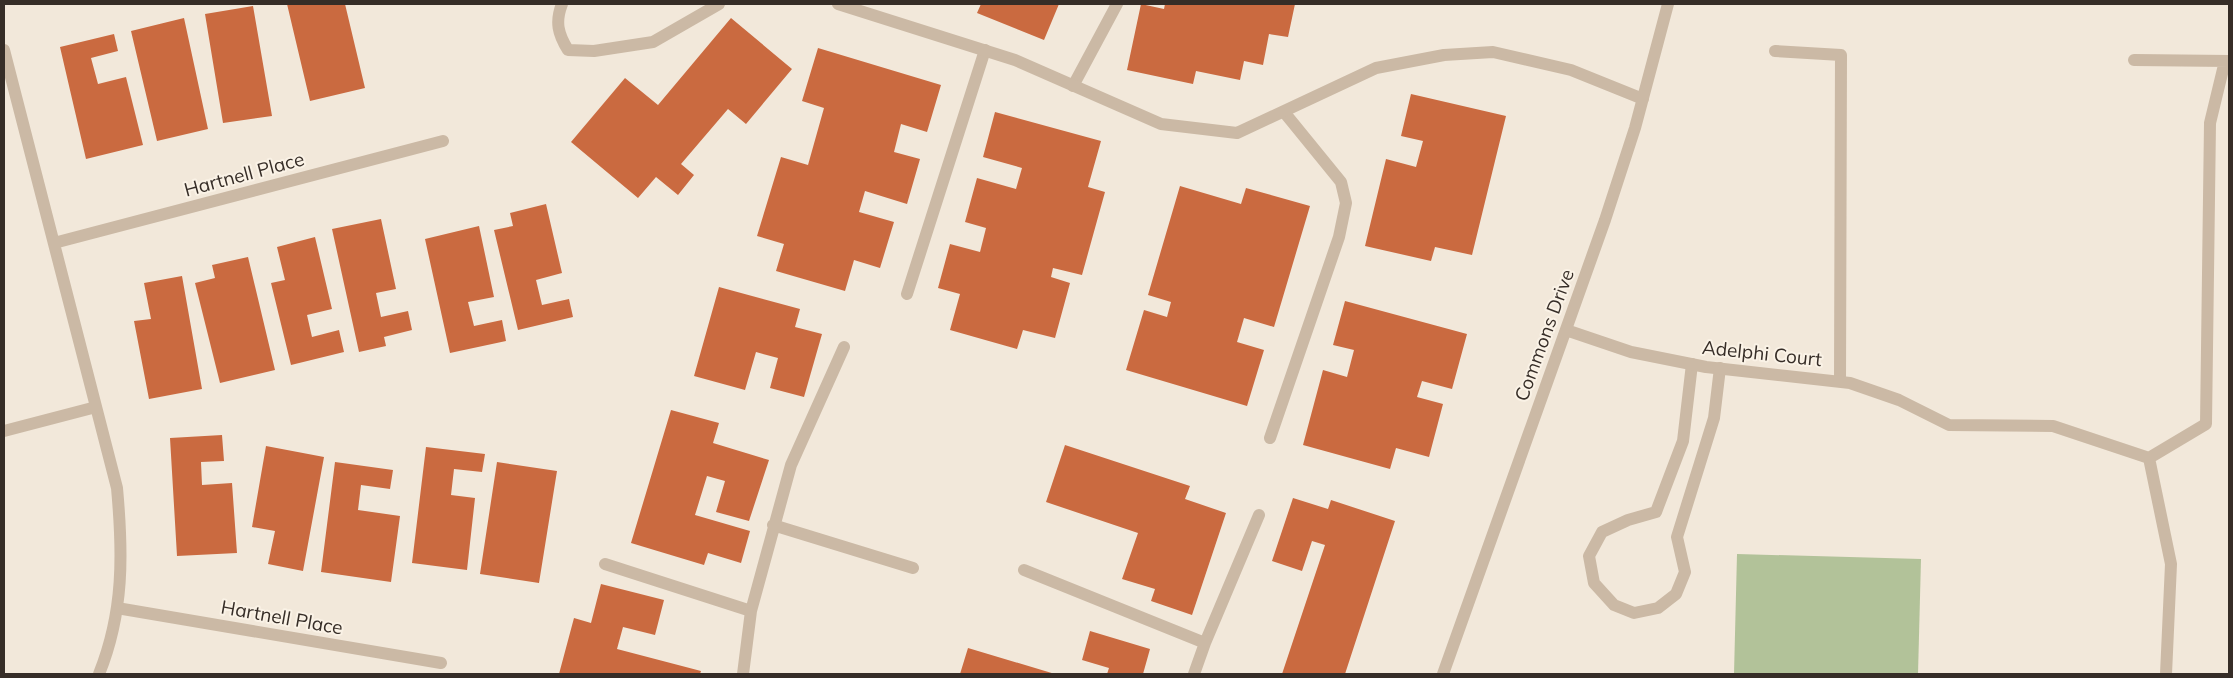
<svg xmlns="http://www.w3.org/2000/svg" width="2233" height="678" font-family="Mulish,sans-serif">
  <style>
    .green { fill: #b2c299 }
    .building { fill: #ca6a40 }
    .lines { fill: none; stroke-linecap: round; stroke-linejoin: round }
    .lane { stroke: #cbb9a5; stroke-width: 12 }
    .street { stroke: #cbb9a5; stroke-width: 12 }
    .labels { text-anchor: middle; stroke-width: 4; stroke-linejoin: round; paint-order: stroke }
    .street-label { font-size: 19px; fill: #362d27; stroke: #faf2e6 }
  </style>
  <rect width="100%" height="100%" fill="#f2e8da"/>
  <!-- green -->
  <path class="green" d="M1737,554L1921,559L1918,674H1734Z"/>
  <!-- building -->
  <path class="building" d="M287,4H345L365,88L310,101Z
    M981,4H1059L1044,40L977,13Z
    M1141,4L1164,9L1165,4H1295L1288,37L1269,34L1263,65L1244,61L1240,80L1196,71L1193,84L1127,70Z
    M253,6L272,116L223,123L205,14Z
    M184,18L208,129L157,141L131,31Z
    M731,18L792,69L746,124L728,109L681,164L694,175L678,195L656,177L638,198L571,142L625,78L658,105Z
    M114,34L118,51L91,58L98,84L126,77L143,145L86,159L60,47Z
    M818,48L941,85L927,132L901,124L894,152L920,159L907,204L865,191L859,212L894,222L880,268L854,260L845,291L776,271L784,244L757,236L781,157L808,165L824,108L802,101Z
    M1411,94L1506,116L1472,255L1435,247L1431,261L1365,246L1386,159L1416,167L1423,141L1401,136Z
    M995,112L1101,141L1088,187L1105,192L1082,275L1053,268L1051,277L1070,283L1055,338L1023,330L1017,349L950,330L960,294L938,288L950,244L980,252L986,228L965,222L977,178L1016,189L1022,168L983,157Z
    M1180,186L1241,204L1246,188L1310,206L1274,327L1244,318L1237,342L1264,350L1247,406L1126,370L1144,310L1167,317L1171,302L1148,295Z
    M546,204L562,273L536,280L542,305L569,299L573,317L518,330L494,230L513,226L510,213Z
    M381,219L396,289L376,293L381,317L408,311L412,330L384,337L386,346L359,352L332,229Z
    M479,226L494,297L468,302L474,326L502,320L506,341L450,353L425,239Z
    M315,237L332,309L307,315L312,337L339,330L344,352L291,365L271,283L285,280L277,247Z
    M248,257L275,370L220,383L195,283L215,278L212,265Z
    M182,276L202,389L149,399L134,321L151,319L144,283Z
    M719,287L800,309L795,327L822,334L804,397L770,388L778,358L756,352L745,390L694,376Z
    M1345,301L1467,334L1452,389L1422,381L1417,397L1443,404L1429,457L1396,448L1390,469L1303,445L1323,370L1347,377L1354,350L1333,345Z
    M671,410L719,423L713,443L769,460L749,521L716,512L725,481L707,476L695,515L750,531L741,563L708,553L704,565L631,543Z
    M222,435L224,461L201,462L202,485L232,483L237,553L177,556L170,438Z
    M1065,445L1190,486L1185,499L1226,513L1192,615L1151,601L1155,589L1122,579L1138,533L1046,502Z
    M266,446L324,457L303,571L268,564L275,531L252,527Z
    M426,447L485,454L482,472L454,469L451,495L475,498L467,570L412,563Z
    M335,462L393,470L390,489L361,485L358,510L400,516L391,582L321,572Z
    M497,462L557,471L539,583L480,574Z
    M1293,498L1328,509L1331,500L1395,521L1345,674H1282L1325,545L1312,541L1302,571L1272,561Z
    M601,584L664,600L655,635L623,627L617,649L701,671L700,674H559L574,618L591,623Z
    M1090,631L1150,649L1143,674H1107L1109,668L1082,660Z
    M968,648L1055,674H960Z"/>
  <g class="lines">
    <!-- lane -->
    <path class="lane" d="M1775,51L1841,55L1840,381
      M1073,86L1117,4
      M907,294L985,50
      M1692,364L1683,441L1656,512L1628,520L1602,532L1589,556L1594,583L1614,605L1634,613L1658,608L1676,594L1685,572L1677,537L1714,418L1720,368
      M1270,438L1339,237L1346,203L1341,182L1284,112
      M773,525L913,568
      M605,564L751,611
      M1024,570L1205,643
      M743,674L751,611L791,465L844,347
      M1194,674L1205,643L1259,515"/>
    <!-- street -->
    <path class="street" d="M562,4C555,22 558,34 568,50L594,51L653,42L719,4
      M838,4L1015,60L1161,124L1237,133L1376,68L1444,55L1493,52L1571,70L1643,99
      M4,50L117,488C123,554 124,612 99,674
      M2134,60L2229,61
      M54,243L443,141
      M1566,330L1631,352L1706,367L1850,383L1899,400L1949,425L2053,426L2149,458L2171,564L2166,674
      M4,431L96,407
      M2149,458L2206,424L2210,123L2225,61
      M117,608L441,663
      M1443,674L1605,220L1635,128L1668,4"/>
  </g>
  <g class="labels">
    <!-- street labels -->
    <g class="street-label">
      <text transform="translate(244 174) rotate(-15)" y="7">Hartnell Place</text>
      <text transform="translate(1544 335) rotate(-70)" y="7">Commons Drive</text>
      <text transform="translate(1762 353) rotate(6)" y="7">Adelphi Court</text>
      <text transform="translate(282 617) rotate(10)" y="7">Hartnell Place</text>
    </g>
  </g>
  <!-- border -->
  <rect width="2233" height="678" fill="none" stroke="#362d27" stroke-width="10"/>
</svg>
